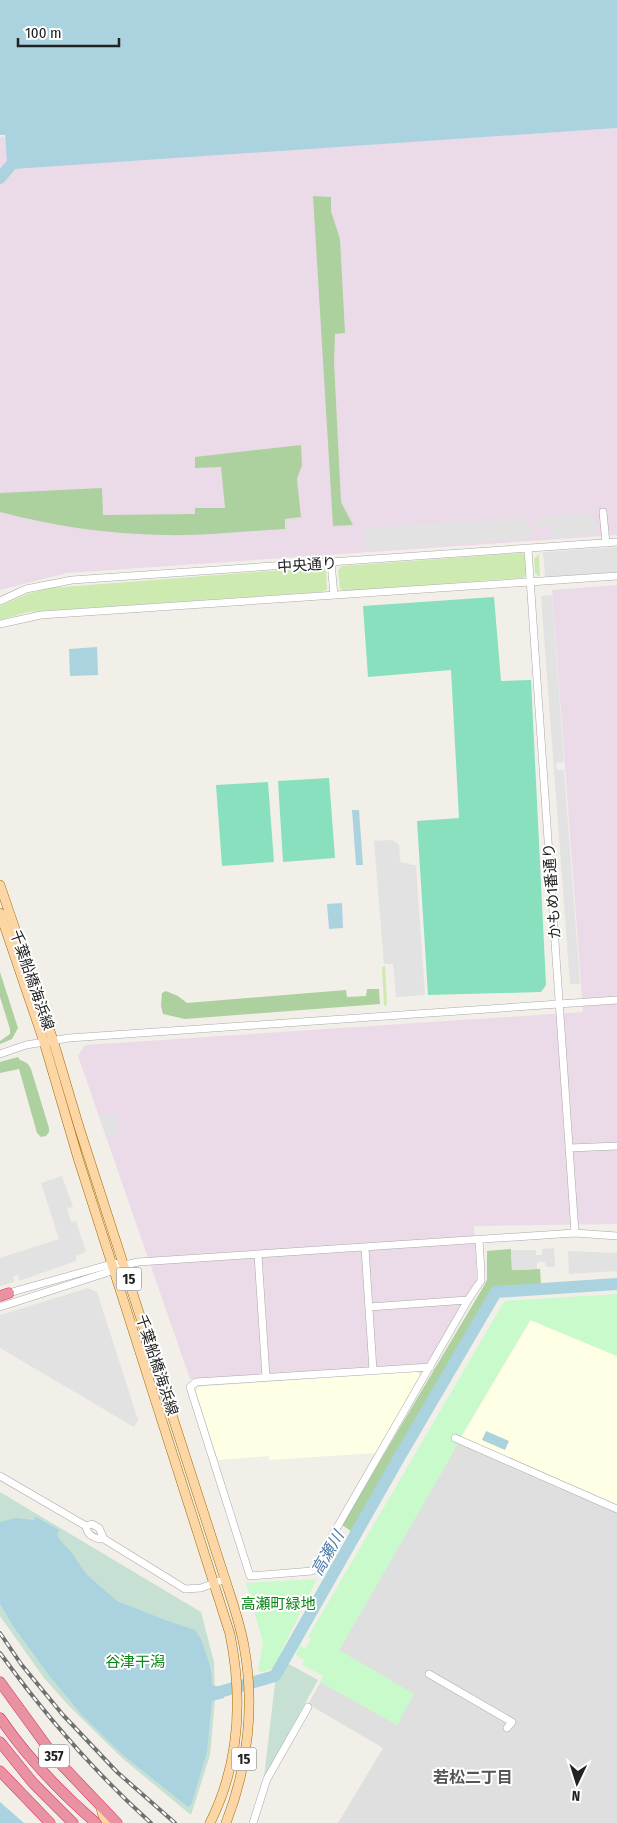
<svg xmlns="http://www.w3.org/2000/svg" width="617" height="1823" font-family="'Fira Sans Condensed','Noto Sans JP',sans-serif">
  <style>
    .residential { fill: #e0dfdf }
    .industrial { fill: #ebdbe8 }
    .education { fill: #ffffe5 }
    .grass { fill: #cdebb0 }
    .forest { fill: #add19e }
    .wetland { fill: #c6e0d4 }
    .park { fill: #c8facc }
    .pitch { fill: #88e0be }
    .parking { fill: #e2e2e2 }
    .water { fill: #aad3df }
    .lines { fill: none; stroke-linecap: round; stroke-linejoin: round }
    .river { stroke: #aad3df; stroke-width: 12 }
    .minor-casing { stroke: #a9a9a9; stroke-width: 8 }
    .major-casing { stroke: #a06b00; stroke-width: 10 }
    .highway-casing { stroke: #dc2a67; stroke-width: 11 }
    .minor { stroke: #fff; stroke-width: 7 }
    .major { stroke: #fcd6a4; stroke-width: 9 }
    .highway { stroke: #e892a2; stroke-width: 10 }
    .rail-casing { stroke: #707070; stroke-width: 4 }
    .rail { stroke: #fff; stroke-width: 2; stroke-dasharray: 5.5; stroke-linecap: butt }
    .labels { text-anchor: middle; stroke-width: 4; stroke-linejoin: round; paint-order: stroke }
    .shield { fill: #fff; stroke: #646464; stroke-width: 1 }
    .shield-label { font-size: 14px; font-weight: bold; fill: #222 }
    .street-label { font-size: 15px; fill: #222; stroke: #fff }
    .park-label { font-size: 15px; fill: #0c8416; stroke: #fff }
    .water-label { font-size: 16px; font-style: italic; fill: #4a7aab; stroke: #fff }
    .neighbourhood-label { font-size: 16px; font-weight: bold; fill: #555; stroke: #fff }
  </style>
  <rect width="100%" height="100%" fill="#f2efe9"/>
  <!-- residential -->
  <path class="residential" d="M458,1443L617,1512V1823H338L383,1748L308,1704Z"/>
  <!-- industrial -->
  <path class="industrial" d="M617,128V535L67,573L0,590V137L4,136L10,168Z
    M617,585V1224L474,1226L477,1278L427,1364L190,1379L78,1056L85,1045L583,1012L552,590Z"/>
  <!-- education -->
  <path class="education" d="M531,1320L617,1356V1504L461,1437Z
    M416,1371L420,1376L376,1453L269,1460V1456L218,1460L196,1392L199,1387Z"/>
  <!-- grass -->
  <path class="grass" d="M520,553L524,554L525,557L526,574L525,577L520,578L345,591L340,589L338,570L342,566Z
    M539,554L540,576H538L535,573L534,559Z
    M322,567L326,571L327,590L321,592L28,612L0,620V606L27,594L50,588Z
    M385,966L387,1005L384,1006L382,967Z"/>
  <!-- forest -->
  <path class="forest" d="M313,196L331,197V211L340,239L345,333L335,334L334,362L341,502L353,525L333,526Z
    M301,445L302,465L297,479L301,517L285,519V529C245,531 204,536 163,535C108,534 53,526 0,512V493L102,488L103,515L195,514V508H225L221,467L195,468V457Z
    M0,972L18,1028L12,1039L0,1044V1041L10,1034V1029L0,997Z
    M367,989H379L380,1004L185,1019L163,1014L161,1006L162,993L166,991L178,996L187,1003L346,990L347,997L366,996Z
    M18,1057L20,1060C26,1062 28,1063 31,1069L49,1128V1132L46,1136L41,1137L37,1133L19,1069L0,1073V1062Z
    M511,1249L512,1270L540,1269L541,1284L494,1287L351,1531L342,1525L485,1284L487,1279V1251Z"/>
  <!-- wetland -->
  <path class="wetland" d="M0,1492L201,1612L214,1662L215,1701L210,1755L191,1815L122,1758L70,1707L44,1678L0,1616Z
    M278,1658L318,1680L264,1777Z"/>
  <!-- park -->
  <path class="park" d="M617,1294V1356L530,1320L461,1437L449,1460L339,1650L414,1694L397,1725L320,1682L323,1676L302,1665L304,1660L296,1655L300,1645L305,1649L311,1639L308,1637L502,1305L505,1301Z
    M317,1579L273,1668L264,1672L258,1671L263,1642L246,1583Z"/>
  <!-- pitch -->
  <path class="pitch" d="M494,597L501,681L531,680L546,985L541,992L428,995L417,821L459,818L451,670L368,677L363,606Z
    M329,778L335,858L283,862L278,781Z
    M268,782L274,862L222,866L216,785Z"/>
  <!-- parking -->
  <path class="parking" d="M590,513L591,517L595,520L596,535L552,538L551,526L536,527V519L544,518V516Z
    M527,518L529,521L526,522L527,526L531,528L532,538L367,551L366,549L365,528Z
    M617,547V572L545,577L543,552Z
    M552,595L564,762L556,763L557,770H564L580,984H570L541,596Z
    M393,840L399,845L400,861L403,863H409L410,865H416L425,995L396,997L393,964H384L374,841Z
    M116,1114L118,1135L106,1136L100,1115Z
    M62,1176L73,1207L67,1208L71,1222L76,1221L86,1251L84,1253L76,1256V1261L19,1281L18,1275L13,1276L14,1282L0,1286V1258L59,1239L41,1183Z
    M554,1248L555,1267H546L545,1262H537V1269L512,1270L511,1250H536V1255H542V1249Z
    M568,1251L617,1253V1271L569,1274Z
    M88,1288L97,1292L138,1420L134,1427L0,1348V1315Z"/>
  <!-- water -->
  <path class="water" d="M0,0H617V128L13,169L7,161L5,135H0Z
    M97,647L98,675L70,676L69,649Z
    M352,810H359L363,865H356Z
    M342,903L343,928L329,929L327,904Z
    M486,1431L509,1441L505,1450L482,1440Z
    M36,1517L59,1530L57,1534L59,1539L72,1553L86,1574L117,1601L165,1620L195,1630L201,1639L207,1656L211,1670L212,1685L224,1688V1698L212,1701L207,1752L191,1805L188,1807L123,1755L81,1714L48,1674L13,1626L0,1604V1522L15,1518L34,1520Z
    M0,1802L24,1823H0Z"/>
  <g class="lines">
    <!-- river -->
    <path class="river" d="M0,178L10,166
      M209,1695L275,1676L400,1456L496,1292L617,1284"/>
    <defs>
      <path id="minor" d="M603,512L606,543
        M528,549L575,1233
        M331,563L334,595
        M0,601L26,589L72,580L617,542
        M0,624L41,615L617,576
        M0,1054L26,1045L69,1038L617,1000
        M570,1148L617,1146
        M365,1248L373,1370
        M258,1255L266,1377
        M5,1294L115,1263
        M0,1307L115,1270L125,1265L138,1262L575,1233L617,1236
        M369,1307L468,1300
        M430,1367L196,1382L190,1387L250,1576L312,1571L468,1300L478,1285L481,1281V1272L479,1240
        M455,1438L617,1509
        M0,1476L86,1526
        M92,1524L99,1528L104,1539C96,1539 87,1536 86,1526Z
        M104,1539L185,1589L201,1588L225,1579
        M429,1674L512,1722L507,1728
        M253,1823L267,1779L308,1707"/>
      <path id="major" d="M0,885L53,1040L79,1127L225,1579C232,1601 240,1623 244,1646C255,1705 248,1767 226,1823
        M0,913L44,1042L78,1158L230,1634C243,1699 240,1763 210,1823
        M101,1808L103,1816L108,1823"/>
      <path id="highway" d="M0,1296L9,1293
        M0,1682L56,1759L117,1823
        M0,1718C27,1757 60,1792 96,1823
        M0,1742L33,1783L73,1823
        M0,1771L50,1823"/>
    </defs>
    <!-- minor casing -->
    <use href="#minor" class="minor-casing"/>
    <!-- major casing -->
    <use href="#major" class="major-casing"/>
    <!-- highway casing -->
    <use href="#highway" class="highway-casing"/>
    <!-- minor -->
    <use href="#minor" class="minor"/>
    <!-- major -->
    <use href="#major" class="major"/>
    <!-- highway -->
    <use href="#highway" class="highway"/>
    <defs>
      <path id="rail" d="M0,1633L21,1664L63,1715L117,1772L175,1823
        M0,1653C45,1715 94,1772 151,1823"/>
    </defs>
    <!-- rail casing -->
    <use href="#rail" class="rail-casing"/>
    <!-- rail -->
    <use href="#rail" class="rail"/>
  </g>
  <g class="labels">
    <!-- shield labels -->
    <g class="shield">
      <rect x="116.5" y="1267.5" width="25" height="23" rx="4"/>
      <rect x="39" y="1744.5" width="30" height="23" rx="4"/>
      <rect x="231.5" y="1747.5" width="25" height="23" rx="4"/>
    </g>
    <g class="shield-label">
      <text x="129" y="1284">15</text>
      <text x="54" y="1761">357</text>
      <text x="244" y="1764">15</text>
    </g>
    <!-- street labels -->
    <g class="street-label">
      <text transform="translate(307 565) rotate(-4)" y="5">中央通り</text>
      <text transform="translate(552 891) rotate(-94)" y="5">かもめ1番通り</text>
      <text transform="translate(32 980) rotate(71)" y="5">千葉船橋海浜線</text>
      <text transform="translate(157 1365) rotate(72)" y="5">千葉船橋海浜線</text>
    </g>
    <!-- park labels -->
    <g class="park-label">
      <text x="278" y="1609">高瀬町緑地</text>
      <text x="135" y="1667">谷津干潟</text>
    </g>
    <!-- water labels -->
    <g class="water-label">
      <text transform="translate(327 1553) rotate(-60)" y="6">高瀬川</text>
    </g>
    <!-- neighbourhood labels -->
    <g class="neighbourhood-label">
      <text x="473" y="1783">若松二丁目</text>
    </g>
  </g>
  <!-- north arrow -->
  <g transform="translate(577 1783) rotate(184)" stroke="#ffffff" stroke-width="4" paint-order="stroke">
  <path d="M0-4L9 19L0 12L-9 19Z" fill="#222222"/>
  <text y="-8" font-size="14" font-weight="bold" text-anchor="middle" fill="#222222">N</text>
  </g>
  <!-- scale -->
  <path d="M18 38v8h101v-8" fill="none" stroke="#222222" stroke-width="2.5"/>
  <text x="25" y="38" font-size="15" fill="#222222" stroke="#ffffff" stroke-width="4" paint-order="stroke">100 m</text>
</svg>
